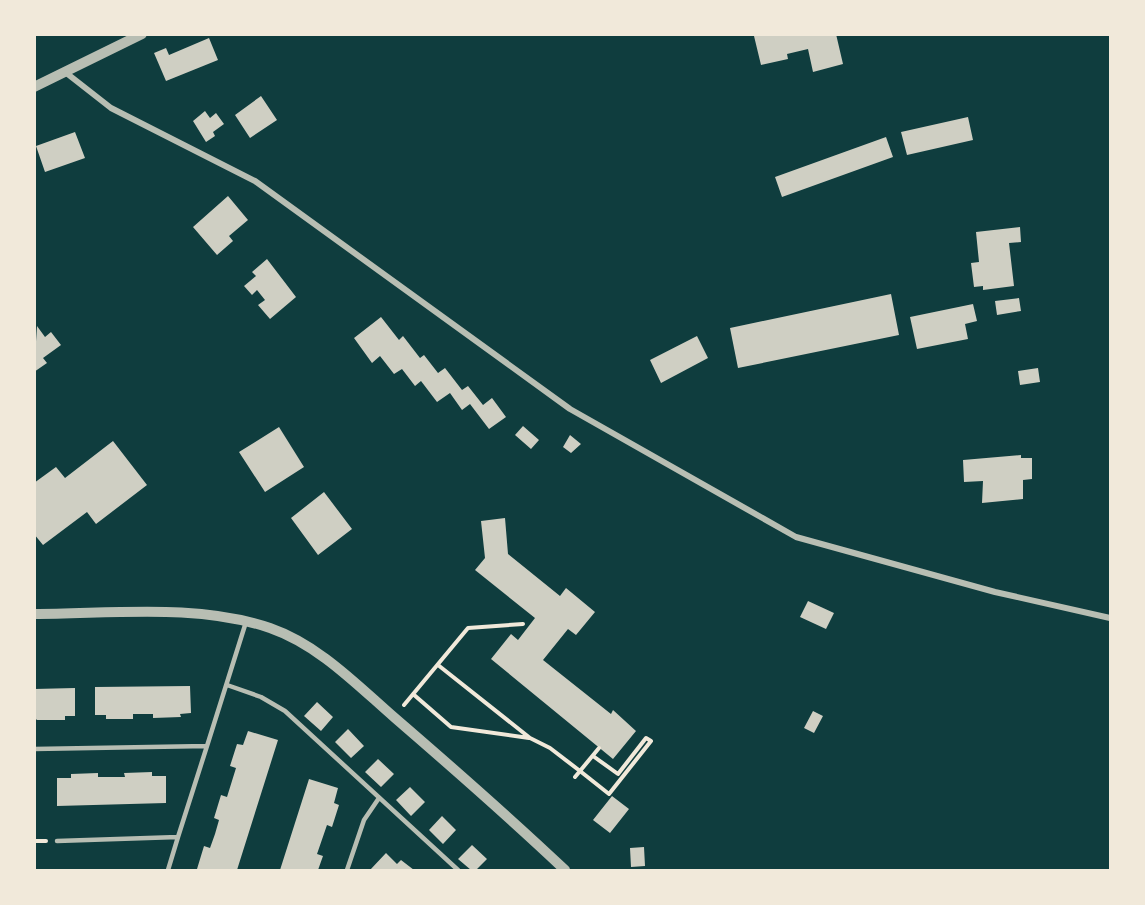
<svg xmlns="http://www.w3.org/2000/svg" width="1145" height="905" font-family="'Golos Text',sans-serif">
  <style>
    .building { fill: #cfcfc3 }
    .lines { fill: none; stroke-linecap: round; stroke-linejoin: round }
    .path { stroke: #f1e9da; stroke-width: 4 }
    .service { stroke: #b8beb3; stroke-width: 4.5 }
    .minor { stroke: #b8beb3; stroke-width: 6 }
    .tertiary { stroke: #b8beb3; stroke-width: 10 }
  </style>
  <rect width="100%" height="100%" fill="#0f3d3e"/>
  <!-- building -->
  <path class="building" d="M836,34L843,64L813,72L808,49L787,54L788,59L761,65L754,36Z
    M209,38L218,60L166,81L154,53L166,48L169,55Z
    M261,96L277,120L250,138L235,115Z
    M205,111L210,118L216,113L224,124L213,132L215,136L206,142L193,121Z
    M968,117L973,140L907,155L901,132Z
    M75,132L85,158L45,172L36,146Z
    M886,137L893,157L782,197L775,177Z
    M228,196L248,220L229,236L233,241L217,255L193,227Z
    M1020,227L1021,242L1009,243L1014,286L983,290V286L974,287L971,263L979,262L976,232Z
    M267,259L296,297L270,319L258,305L265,300L257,290L252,295L244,286L256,276L252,272Z
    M891,294L899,335L738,368L730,328Z
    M1019,298L1021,311L997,315L995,301Z
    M973,304L977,321L965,324L968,339L917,349L910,317Z
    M381,317L399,340L403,336L420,358L424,355L438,373L445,368L462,390L468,386L483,405L492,398L506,417L489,429L470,404L462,410L450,393L437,402L421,381L415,386L402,369L394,374L380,356L372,363L354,338Z
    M37,326L45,337L51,332L61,345L43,358L47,363L34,372Z
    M697,336L708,358L661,383L650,360Z
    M1038,368L1040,382L1020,385L1018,371Z
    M523,426L539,440L531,449L515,435Z
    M279,427L304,467L265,492L239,452Z
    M570,435L581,444L571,453L563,447Z
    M113,441L147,485L96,524L87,512L43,545L34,534V483L56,467L65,478Z
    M1021,455V458H1032V479L1023,480V499L982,503L983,481L964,482L963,460Z
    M324,492L352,529L318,555L291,518Z
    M505,518L508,554L560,596L566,588L595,612L576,635L568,629L543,660L611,714L613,710L636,731L613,759L491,659L511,634L518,640L535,618L475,570L485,558L481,521Z
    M808,601L834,613L826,629L800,617Z
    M190,686L191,713L180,714L181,717L153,718V714H133V719H106V715H95V687Z
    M75,688V716H65V720H37L34,717V689Z
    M317,702L333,717L321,731L304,716Z
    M813,711L823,716L814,733L804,728Z
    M348,729L364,746L351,758L335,742Z
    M248,731L278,740L237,870L197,869L204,846L210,848L215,834L219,820L214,818L221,795L227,797L236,768L230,766L237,744L243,745Z
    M378,759L394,774L381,787L365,772Z
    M152,772V776H166V803L57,806V778H71V774L98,773V777H125L124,773Z
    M309,779L338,788L334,803L339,805L332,827L327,825L317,854L323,856L318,870H280Z
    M410,787L425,802L411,816L396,800Z
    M612,796L629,809L610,833L593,820Z
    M442,816L456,830L443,844L429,830Z
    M472,845L487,859L476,870H471L458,859Z
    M644,847L645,866L631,867L630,848Z
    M386,853L397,864L401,860L414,870H370Z"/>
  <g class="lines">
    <!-- path -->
    <path class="path" d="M438,665L530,738L550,748L580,771L599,748
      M413,694L451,727L529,738
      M404,705L468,628L523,624
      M575,777L580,771L609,794L651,741L646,738L618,774L593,756
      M34,841H46"/>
    <!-- service -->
    <path class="service" d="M227,685L261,697L285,711L458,870
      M34,749L207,746L246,622
      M57,841L178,837L207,746
      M168,870L178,837
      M347,870L364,820L379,798"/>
    <!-- minor -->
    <path class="minor" d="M65,72L111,108L255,181L570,409L796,537L995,592L1110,618"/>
    <!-- tertiary -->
    <path class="tertiary" d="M34,87L142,34
      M34,614C111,614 197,603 270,628C319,645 357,685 395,718C453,768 510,818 565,870"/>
  </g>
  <!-- border -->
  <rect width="1145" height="905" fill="none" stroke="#f1e9da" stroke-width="72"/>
</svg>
